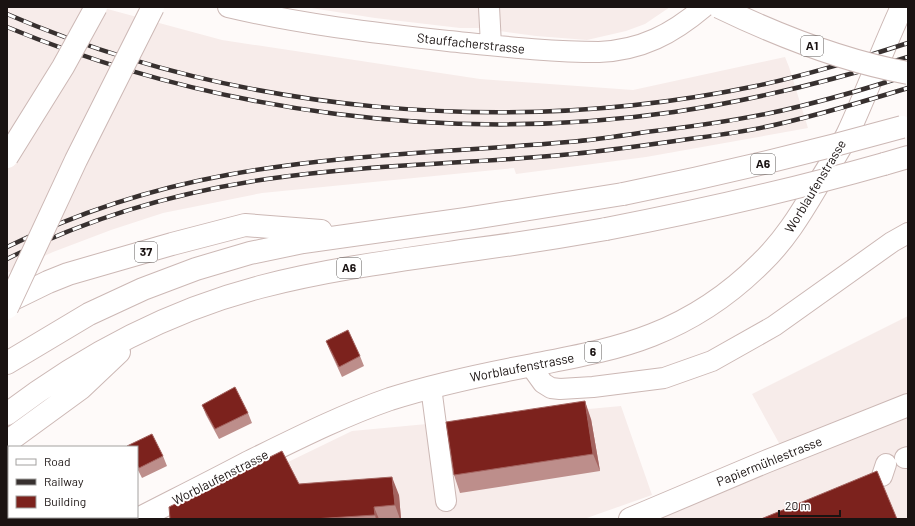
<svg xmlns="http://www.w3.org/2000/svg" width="915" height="526" font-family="Barlow,sans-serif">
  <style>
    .built { fill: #f7ecea }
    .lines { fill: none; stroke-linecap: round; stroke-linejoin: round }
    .minor-casing { stroke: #ccb8b5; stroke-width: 22 }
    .major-casing { stroke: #ccb8b5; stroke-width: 24 }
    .highway-casing { stroke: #ccb8b5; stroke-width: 24 }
    .minor { stroke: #fff; stroke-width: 20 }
    .major { stroke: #fff; stroke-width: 22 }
    .highway { stroke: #fff; stroke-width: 22 }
    .rail-casing { stroke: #37302f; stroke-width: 4.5 }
    .rail { stroke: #fff; stroke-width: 3; stroke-dasharray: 9; stroke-linecap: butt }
    .highway-bridge-casing { stroke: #ccb8b5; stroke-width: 24; stroke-linecap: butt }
    .highway-bridge { stroke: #fff; stroke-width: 22 }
    .wall { fill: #bd8e8b }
    .shaded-wall { fill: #a3635f }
    .building { fill: #7c221d; stroke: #a3635f }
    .labels { text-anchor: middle; stroke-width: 4; stroke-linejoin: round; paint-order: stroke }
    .shield { fill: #fff; stroke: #5f5a59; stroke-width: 1 }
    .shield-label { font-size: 12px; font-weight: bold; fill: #1a1312 }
    .street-label { font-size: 13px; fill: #1a1312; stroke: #fff }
  </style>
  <rect width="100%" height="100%" fill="#fefaf9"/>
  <!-- built -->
  <path class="built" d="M7,7H100L222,40L480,79L633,90L785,57L789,67L808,128L646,157L516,174L514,168L262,193L163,213L111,230L53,252L7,273Z
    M305,7H670L645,24L626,31L587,40L536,36L478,28H460L375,18Z
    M908,316V519H630L785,454L752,394Z
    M621,406L652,495L584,519H170L352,431Z"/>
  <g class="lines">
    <defs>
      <path id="minor" d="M228,7C300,24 374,33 448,41C498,46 549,52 599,52C642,50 672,34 704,7
        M489,7L491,45
        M530,365L543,383L551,388L560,389L593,387L664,378L712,361L774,326L892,242L908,233
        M431,387L446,501
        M905,458L908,457
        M882,476L886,464"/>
      <path id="major" d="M138,519C175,500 211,482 247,463C294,440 341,416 390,399C437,384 485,374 533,365C573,357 614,350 652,335C693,319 730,294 761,263C784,241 800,215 816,188C826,170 839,152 848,133C867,92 883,48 902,7
        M630,519L765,462L908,405"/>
      <path id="highway" d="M884,164L908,157
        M7,302L48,282L68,274L172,244L245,225L321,231
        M7,363L89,314L143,289L196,269L250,253L303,242L466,219L623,194
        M7,414C82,357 168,311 260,287C329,269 400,260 470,250C516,244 561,237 606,229
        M7,442L81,388L119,352"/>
    </defs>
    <!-- minor casing -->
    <use href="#minor" class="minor-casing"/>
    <!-- major casing -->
    <use href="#major" class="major-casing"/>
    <!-- highway casing -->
    <use href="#highway" class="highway-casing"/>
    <!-- minor -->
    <use href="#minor" class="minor"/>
    <!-- major -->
    <use href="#major" class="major"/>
    <!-- highway -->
    <use href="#highway" class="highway"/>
    <defs>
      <path id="rail" d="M7,14C239,114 510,137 756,86C808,75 858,59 908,43
        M7,27C216,113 450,144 674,112C754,100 831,81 908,57
        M7,247C77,213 150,189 227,175C339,154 454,152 568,142C594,140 620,136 646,132C698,126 750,119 801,106C837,97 873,87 908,75
        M7,259C87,218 179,192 267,179C368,164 471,164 572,154C614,150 655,144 696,138C719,135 742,132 765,127C813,117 862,102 908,88"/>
    </defs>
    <!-- rail casing -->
    <use href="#rail" class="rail-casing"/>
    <!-- rail -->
    <use href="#rail" class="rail"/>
    <defs>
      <path id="highway-bridge" d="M719,7C779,36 843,61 908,73
        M7,157L63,67L96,7
        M623,194C717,175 809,153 902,127
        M606,229C700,211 792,190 884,164
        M7,308L76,160L153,7"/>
    </defs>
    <!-- highway-bridge casing -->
    <use href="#highway-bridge" class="highway-bridge-casing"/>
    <!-- highway-bridge -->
    <use href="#highway-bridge" class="highway-bridge"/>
  </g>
  <!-- wall -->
  <path class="wall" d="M326,341L360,356L364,366L342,377L330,351Z
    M202,405L248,413L252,423L219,439L206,415Z
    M591,419L600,471L460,493L454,475Z
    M137,447L163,456L167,466L142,478L137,468Z
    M299,484L399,495L401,519H170Z"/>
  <!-- shaded-wall -->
  <path class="shaded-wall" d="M585,401L591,419L600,471L593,454Z
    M392,477L399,495L401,519H400L395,505Z
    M374,507L379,519H376L375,515Z"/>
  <!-- building -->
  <path class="building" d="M348,330L360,356L339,367L326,341Z
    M235,387L248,413L215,429L202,405Z
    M585,401L593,454L454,475L446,422Z
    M152,434L163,456L139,468L137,465V447H128L127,446Z
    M282,451L299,484L392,477L395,505L374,507L375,515L313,519H170L169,507Z
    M877,471L897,519H761Z"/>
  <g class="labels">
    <!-- shield labels -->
    <g class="shield">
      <rect x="801" y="36" width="22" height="20" rx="3"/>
      <rect x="751" y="154" width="24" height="20" rx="3"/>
      <rect x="135" y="242" width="22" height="20" rx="3"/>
      <rect x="337" y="258" width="24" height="20" rx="3"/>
      <rect x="585" y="342" width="16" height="20" rx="3"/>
    </g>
    <g class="shield-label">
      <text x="812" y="50">A1</text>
      <text x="763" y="168">A6</text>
      <text x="146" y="256">37</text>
      <text x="349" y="272">A6</text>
      <text x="593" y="356">6</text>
    </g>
    <!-- street labels -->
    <g class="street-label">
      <text transform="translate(471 43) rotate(6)" y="5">Stauffacherstrasse</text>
      <text transform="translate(815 186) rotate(-59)" y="5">Worblaufenstrasse</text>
      <text transform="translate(522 367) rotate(-11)" y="5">Worblaufenstrasse</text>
      <text transform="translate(769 461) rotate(-22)" y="5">Papiermühlestrasse</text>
      <text transform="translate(220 477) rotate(-27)" y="5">Worblaufenstrasse</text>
    </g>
  </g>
  <!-- border -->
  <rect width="915" height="526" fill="none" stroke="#1a1312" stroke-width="16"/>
  <!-- legend -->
  <rect x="8" y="446" width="130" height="72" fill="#ffffff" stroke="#a3a1a0"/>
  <rect x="16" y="459" width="20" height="6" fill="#ffffff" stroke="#a3a1a0"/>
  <text x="44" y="466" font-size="12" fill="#1a1312">Road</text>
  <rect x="16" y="479" width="20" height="6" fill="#37302f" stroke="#a3a1a0"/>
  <text x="44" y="486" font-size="12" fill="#1a1312">Railway</text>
  <rect x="16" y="496" width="20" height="12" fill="#7c221d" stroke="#a3a1a0"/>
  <text x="44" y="506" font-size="12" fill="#1a1312">Building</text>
  <!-- scale -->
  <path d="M779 510v6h61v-6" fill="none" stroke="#1a1312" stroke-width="2"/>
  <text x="785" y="510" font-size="12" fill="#1a1312" stroke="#ffffff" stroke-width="3" paint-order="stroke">20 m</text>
</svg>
